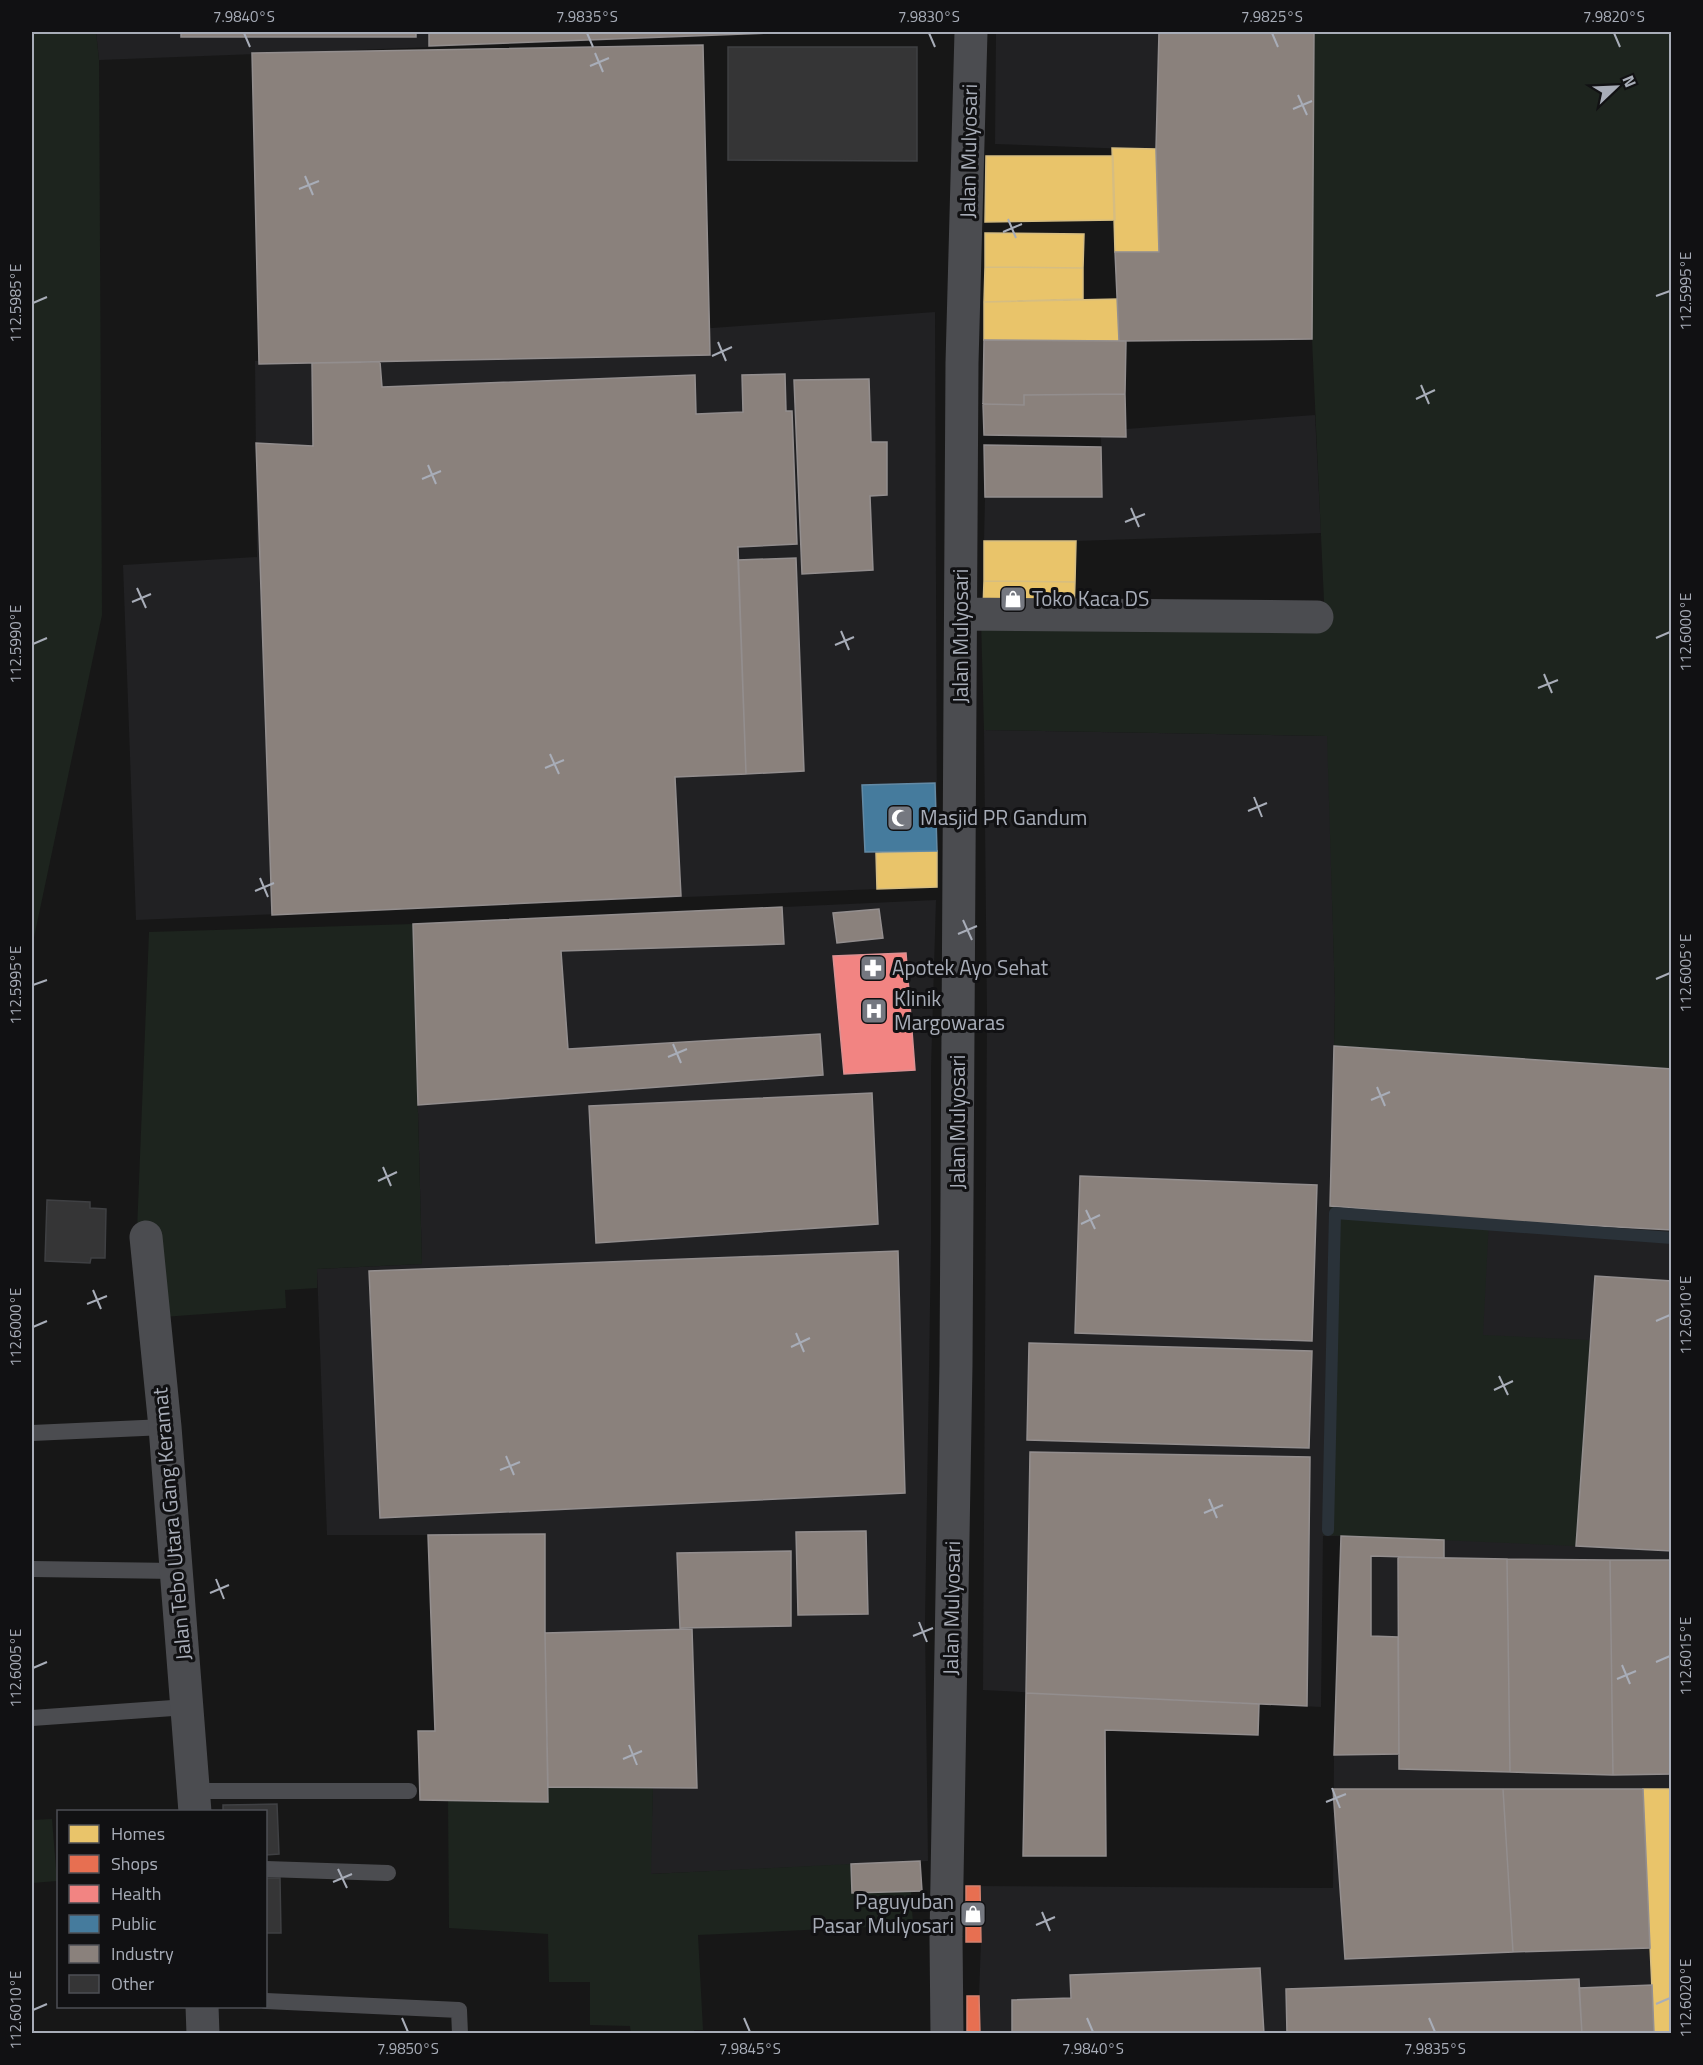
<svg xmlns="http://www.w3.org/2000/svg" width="1703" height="2065" font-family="'Titillium Web',sans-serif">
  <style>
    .built { fill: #212123 }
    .green { fill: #1d241e }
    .homes { fill: #e9c46a; stroke: #d6bd81; stroke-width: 1.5 }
    .shops { fill: #e76f51; stroke: #d48270; stroke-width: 1.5 }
    .health { fill: #f28482; stroke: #dc9092; stroke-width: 1.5 }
    .public { fill: #457b9d; stroke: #638aa5; stroke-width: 1.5 }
    .industry { fill: #8a817c; stroke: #938e8e; stroke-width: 1.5 }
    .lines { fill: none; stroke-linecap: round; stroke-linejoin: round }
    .stream { stroke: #2a3239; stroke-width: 12 }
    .building { fill: #353536; stroke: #3f4043; stroke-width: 1.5 }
    .lane { stroke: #4b4c50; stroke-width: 16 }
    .street { stroke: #4b4c50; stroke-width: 33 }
    .ticks { fill: none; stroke: #a8adb8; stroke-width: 2 }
    .labels { text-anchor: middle; stroke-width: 6; stroke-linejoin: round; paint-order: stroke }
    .street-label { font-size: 21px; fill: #a8adb8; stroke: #111113 }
    .poi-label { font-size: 21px; fill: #a8adb8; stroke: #111113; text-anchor: start }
    .neatline { fill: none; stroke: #a8adb8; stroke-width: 2 }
    .ticks-label { font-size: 15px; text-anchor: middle; fill: #a8adb8 }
  </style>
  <rect width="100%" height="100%" fill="#171717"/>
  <!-- built -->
  <path class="built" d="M96,32H823L99,60Z
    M996,32H1314L1312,339L1156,150L995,144Z
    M935,312L937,851L876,853L877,889L136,920L123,565L257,557L255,361Z
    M1315,415L1321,533L1076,541H984L985,497H1102L1101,437H1126V429Z
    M984,730L1328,736L1335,999L1334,1046L1671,1069V1229L1383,1210L1489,1220L1671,1230V2033H967V1996L979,1995L981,1942H966V1886L1333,1888L1334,1755L1341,1536H1323L1321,1707L983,1690L987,1014Z
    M936,900L931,1069V1244L925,1623L928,1861L650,1874L653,1788H548V1802L420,1800L418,1731H435L428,1535H327L317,1269L422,1264L413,924Z"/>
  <!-- green -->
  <path class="green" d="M32,32H96L99,60L102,615L32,947Z
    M1314,32H1671V1069L1334,1046L1335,999L1327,736L984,730L981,620L1325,623L1312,339Z
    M413,924L422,1264L317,1269V1288L285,1290L286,1308L163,1317L137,1231L149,932Z
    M1330,1206L1489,1220L1483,1335L1590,1340L1576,1546L1323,1535Z
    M548,1787L653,1788L651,1874L851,1864L853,1893L911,1891L913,1925L698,1935L703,2030H694V2033L631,2034L630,2026L590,2025V1982H549L548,1934L449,1928L448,1801L548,1802Z
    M52,1819L57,1881L32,1883V1820Z"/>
  <!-- homes -->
  <path class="homes" d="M1112,148L1156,149L1159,252H1115Z
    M986,156H1113L1115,220L985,222Z
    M985,233L1084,234L1083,268L985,267Z
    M985,267L1083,268V299L984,302Z
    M1118,299L1119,341L984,340V302Z
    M984,541H1076L1075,582L984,581Z
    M984,581L1075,582L1074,611L983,609Z
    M937,851V887L877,889L876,853Z
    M1643,1789H1672V2034H1654Z"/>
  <!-- shops -->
  <path class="shops" d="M966,1886H980L981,1942H966Z
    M967,1996H979L980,2034H967Z"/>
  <!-- health -->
  <path class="health" d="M906,953L915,1070L844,1074L833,956Z"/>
  <!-- public -->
  <path class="public" d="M935,783L937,851L865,852L862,785Z"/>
  <!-- industry -->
  <path class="industry" d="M181,32H416V37H181Z
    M429,32H770V33L429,46Z
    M1159,32H1314L1312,339L1119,341L1115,252H1159L1156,149Z
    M703,45L710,355L259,364L252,53Z
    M984,340L1126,341L1125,394L1024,395V405L983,404Z
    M380,362L382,387L695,375L696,414L743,412L742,375L785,374L786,411H792L797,544L738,547L746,774L675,777L681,896L272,915L256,443L313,446L312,363Z
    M869,379L871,442H887V495L870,496L873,570L802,574L794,380Z
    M1125,394L1126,437L984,435L983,404L1024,405V395Z
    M984,445L1101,447L1102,497H985Z
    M796,558L804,771L746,774L738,560Z
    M782,907L784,944L561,951L568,1049L820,1034L823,1075L418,1105L413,924Z
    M879,909L883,938L837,943L833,913Z
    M1334,1046L1672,1069V1230L1489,1220L1330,1206Z
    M872,1093L878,1224L596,1243L589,1106Z
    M1080,1176L1317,1185L1312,1341L1075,1333Z
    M898,1251L905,1493L380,1518L369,1271Z
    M1595,1276L1672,1281V1551L1576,1546Z
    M1029,1343L1312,1351L1309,1448L1027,1440Z
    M1030,1452L1310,1457L1307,1706L1026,1693Z
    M866,1531L868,1614L798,1615L796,1532Z
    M545,1534V1633L548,1802L420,1800L418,1731H435L428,1535Z
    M1341,1536L1444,1540V1558L1371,1556V1636L1398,1637L1399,1754L1334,1755Z
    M791,1551V1626L680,1628L677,1553Z
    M1398,1557L1507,1559L1510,1772L1399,1769Z
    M1507,1559L1610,1560L1613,1775L1510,1772Z
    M1610,1560H1672V1774L1613,1775Z
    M692,1629L697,1788L548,1787L545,1633Z
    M1026,1693L1259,1704L1258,1735L1105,1730L1106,1856H1023Z
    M1333,1789H1503L1513,1952L1345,1959Z
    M1503,1789H1643L1650,1948L1513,1952Z
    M920,1861L922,1891L852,1893L851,1864Z
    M1260,1968L1264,2034H1012V2000L1071,1998L1070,1975Z
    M1579,1979L1582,2034H1287L1286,1989Z
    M1652,1985L1654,2034H1582L1579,1988Z"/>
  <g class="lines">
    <!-- stream -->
    <path class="stream" d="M1328,1530L1335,1213L1672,1238"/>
  </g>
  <!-- building -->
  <path class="building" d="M728,47H917V161L728,160Z
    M47,1200L90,1202V1208L106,1209L105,1258H91L90,1263L45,1261Z
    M277,1804L279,1854L266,1855V1812H223V1805Z
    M266,1878H280L281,1933H266Z"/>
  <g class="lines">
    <!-- lane -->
    <path class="lane" d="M32,1433L165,1427
      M32,1569L176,1571
      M32,1718L187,1707
      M194,1791H409
      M266,1869L388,1873
      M266,2001L459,2010L460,2034"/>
    <!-- street -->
    <path class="street" d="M961,614L1317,617
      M146,1237L165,1427L195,1812
      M202,2006L203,2034
      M947,2034L946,1937L956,1365L962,363L971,32"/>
  </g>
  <!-- ticks -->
  <path class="ticks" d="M244,33L250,47M587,33L593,47M929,33L935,47M1272,33L1278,47M1614,33L1620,47M595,53L603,72M590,66L609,58M1298,95L1307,115M1293,109L1312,101M305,176L313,195M299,189L319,181M1008,219L1016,238M1003,232L1022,224M1656,296L1670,291M33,303L47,297M718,342L726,361M712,356L732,347M1421,385L1429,404M1416,399L1435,390M428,465L436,484M422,479L441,471M1131,508L1139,527M1125,522L1145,514M137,588L146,608M132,602L151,594M841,631L849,650M1656,638L1670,632M33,644L47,638M835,645L854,637M1544,674L1552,693M1538,688L1558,680M550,754L559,774M545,768L564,760M1254,797L1262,817M1248,811L1267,803M260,878L268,897M255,891L274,883M963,920L972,940M958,934L977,926M1656,979L1670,973M33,985L47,980M673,1044L681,1063M668,1057L687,1049M1377,1087L1385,1106M1371,1100L1390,1092M383,1167L391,1186M378,1181L397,1172M1086,1210L1095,1229M1081,1224L1100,1215M93,1290L101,1309M87,1304L107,1296M1656,1321L1670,1315M33,1327L47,1321M796,1333L804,1352M791,1347L810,1338M1499,1376L1508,1395M1494,1390L1513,1381M506,1456L514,1475M500,1470L520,1462M1209,1499L1217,1518M1204,1513L1223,1505M216,1579L224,1599M210,1593L229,1585M919,1622L927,1642M913,1636L933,1628M1656,1662L1670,1656M1622,1665L1630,1684M33,1668L47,1662M1617,1679L1636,1671M629,1745L637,1765M623,1759L642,1751M1332,1788L1340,1808M1326,1802L1346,1794M338,1869L347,1888M333,1882L352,1874M1042,1912L1050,1931M1036,1925L1055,1917M1656,2004L1670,1998M33,2010L47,2004M402,2018L408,2032M744,2018L750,2032M1087,2018L1093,2032M1429,2018L1435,2032"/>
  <!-- icons -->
  <defs>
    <symbol id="shop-square" viewBox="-11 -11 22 22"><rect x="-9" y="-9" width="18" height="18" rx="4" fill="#757880" stroke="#111113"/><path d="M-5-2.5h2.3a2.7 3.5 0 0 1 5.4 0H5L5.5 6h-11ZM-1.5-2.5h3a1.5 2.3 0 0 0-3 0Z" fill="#fff"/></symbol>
    <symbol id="mosque-square" viewBox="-11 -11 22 22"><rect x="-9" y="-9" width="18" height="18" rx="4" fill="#757880" stroke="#111113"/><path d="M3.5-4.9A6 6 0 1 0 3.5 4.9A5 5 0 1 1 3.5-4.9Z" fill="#fff"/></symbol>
    <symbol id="pharmacy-square" viewBox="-11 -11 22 22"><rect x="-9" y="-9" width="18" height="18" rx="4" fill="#757880" stroke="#111113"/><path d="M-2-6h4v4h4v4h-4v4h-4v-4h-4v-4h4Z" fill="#fff"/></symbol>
    <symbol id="hospital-square" viewBox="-11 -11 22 22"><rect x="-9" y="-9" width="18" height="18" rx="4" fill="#757880" stroke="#111113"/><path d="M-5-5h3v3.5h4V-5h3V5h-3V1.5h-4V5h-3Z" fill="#fff"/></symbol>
  </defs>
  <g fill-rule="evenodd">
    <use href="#shop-square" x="998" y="584" width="30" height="30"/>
    <use href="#mosque-square" x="885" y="803" width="30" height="30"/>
    <use href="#pharmacy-square" x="858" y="953" width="30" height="30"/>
    <use href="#hospital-square" x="859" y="996" width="30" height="30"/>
    <use href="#shop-square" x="958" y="1899" width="30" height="30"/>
  </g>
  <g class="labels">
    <!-- street labels -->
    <g class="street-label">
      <text transform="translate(969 151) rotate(-89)" y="7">Jalan Mulyosari</text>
      <text transform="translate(961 636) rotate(-90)" y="7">Jalan Mulyosari</text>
      <text transform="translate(958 1122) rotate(-90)" y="7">Jalan Mulyosari</text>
      <text transform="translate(172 1524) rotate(-95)" y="7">Jalan Tebo Utara Gang Keramat</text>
      <text transform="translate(952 1608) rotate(-89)" y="7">Jalan Mulyosari</text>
    </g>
    <!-- poi labels -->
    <g class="poi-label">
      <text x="1032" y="606">Toko Kaca DS</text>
      <text x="920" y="825">Masjid PR Gandum</text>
      <text x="892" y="975">Apotek Ayo Sehat</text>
      <text x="894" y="1006">Klinik<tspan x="894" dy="24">Margowaras</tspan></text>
      <text x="954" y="1909" text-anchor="end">Paguyuban<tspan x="954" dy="24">Pasar Mulyosari</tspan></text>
    </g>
  </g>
  <!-- border -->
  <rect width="1703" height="2065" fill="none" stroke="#111113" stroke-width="66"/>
  <!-- legend -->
  <rect x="57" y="1810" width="210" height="198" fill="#111113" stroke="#4d4f55" stroke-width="1.5"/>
  <rect x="69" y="1825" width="30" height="18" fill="#e9c46a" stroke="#4d4f55" stroke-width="1.5"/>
  <text x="111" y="1840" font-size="18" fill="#a8adb8">Homes</text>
  <rect x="69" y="1855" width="30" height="18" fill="#e76f51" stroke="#4d4f55" stroke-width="1.5"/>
  <text x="111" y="1870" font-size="18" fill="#a8adb8">Shops</text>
  <rect x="69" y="1885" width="30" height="18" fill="#f28482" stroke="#4d4f55" stroke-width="1.5"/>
  <text x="111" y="1900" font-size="18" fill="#a8adb8">Health</text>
  <rect x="69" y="1915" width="30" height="18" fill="#457b9d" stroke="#4d4f55" stroke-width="1.5"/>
  <text x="111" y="1930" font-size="18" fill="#a8adb8">Public</text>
  <rect x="69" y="1945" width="30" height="18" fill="#8a817c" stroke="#4d4f55" stroke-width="1.5"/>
  <text x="111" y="1960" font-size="18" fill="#a8adb8">Industry</text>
  <rect x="69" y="1975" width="30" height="18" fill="#353536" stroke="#4d4f55" stroke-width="1.5"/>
  <text x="111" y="1990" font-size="18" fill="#a8adb8">Other</text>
  <!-- north arrow -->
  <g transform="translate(1616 87) rotate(67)" stroke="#111113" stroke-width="4.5" paint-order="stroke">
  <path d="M0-4.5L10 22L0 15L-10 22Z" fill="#a8adb8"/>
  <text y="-9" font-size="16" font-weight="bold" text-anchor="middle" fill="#a8adb8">N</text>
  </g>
  <rect x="33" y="33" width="1637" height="1999" class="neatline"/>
  <g class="ticks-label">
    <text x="244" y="22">7.9840°S</text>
    <text x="587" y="22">7.9835°S</text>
    <text x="929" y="22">7.9830°S</text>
    <text x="1272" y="22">7.9825°S</text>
    <text x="1614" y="22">7.9820°S</text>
    <text transform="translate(1686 291) rotate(-90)" y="5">112.5995°E</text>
    <text transform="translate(16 303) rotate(-90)" y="5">112.5985°E</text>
    <text transform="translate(1686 632) rotate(-90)" y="5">112.6000°E</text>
    <text transform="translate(16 644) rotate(-90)" y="5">112.5990°E</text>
    <text transform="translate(1686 973) rotate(-90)" y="5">112.6005°E</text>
    <text transform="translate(16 985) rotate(-90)" y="5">112.5995°E</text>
    <text transform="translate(1686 1315) rotate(-90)" y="5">112.6010°E</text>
    <text transform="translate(16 1327) rotate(-90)" y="5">112.6000°E</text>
    <text transform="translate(1686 1656) rotate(-90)" y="5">112.6015°E</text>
    <text transform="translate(16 1668) rotate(-90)" y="5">112.6005°E</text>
    <text transform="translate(1686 1998) rotate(-90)" y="5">112.6020°E</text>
    <text transform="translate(16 2010) rotate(-90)" y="5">112.6010°E</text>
    <text x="408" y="2054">7.9850°S</text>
    <text x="750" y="2054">7.9845°S</text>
    <text x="1093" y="2054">7.9840°S</text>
    <text x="1435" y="2054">7.9835°S</text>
  </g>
</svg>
